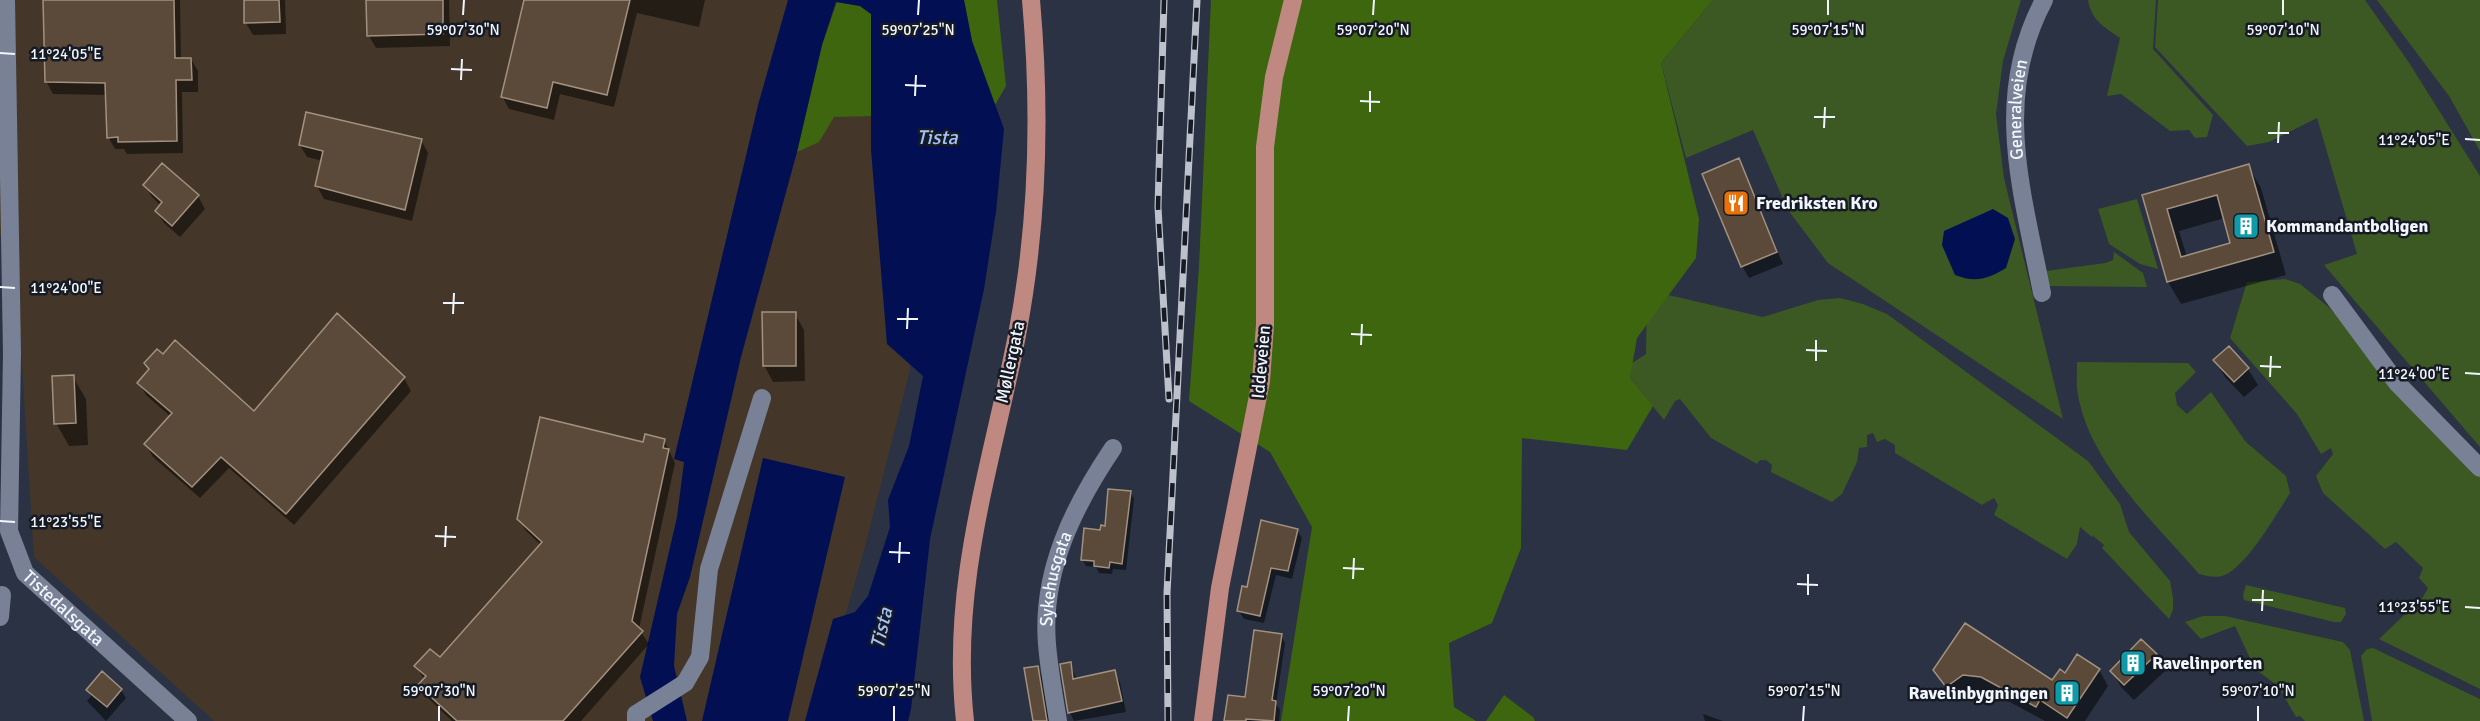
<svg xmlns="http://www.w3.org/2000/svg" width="2480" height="721" font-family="Signika,sans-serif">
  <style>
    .industrial { fill: #443729 }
    .green { fill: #3c5823 }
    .forest { fill: #3e660f }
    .water { fill: #021053 }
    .shadow { fill: #0007; fill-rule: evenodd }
    .building { fill: #5b4a3a; stroke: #a3917f; stroke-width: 1.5; fill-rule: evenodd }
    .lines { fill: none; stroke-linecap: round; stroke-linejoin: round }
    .minor { stroke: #788195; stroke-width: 18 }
    .major { stroke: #bf8982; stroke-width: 18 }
    .rail-casing { stroke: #bcc1cc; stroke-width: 7 }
    .rail { stroke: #161a22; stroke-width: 4.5; stroke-dasharray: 14; stroke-linecap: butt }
    .ticks { fill: none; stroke: #f1f5fe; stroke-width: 2 }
    .labels { text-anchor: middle; stroke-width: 5; stroke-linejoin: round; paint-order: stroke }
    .street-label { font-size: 18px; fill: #f1f5fe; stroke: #161a22 }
    .poi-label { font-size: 18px; font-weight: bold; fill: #f1f5fe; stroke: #161a22; text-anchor: start }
    .water-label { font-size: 20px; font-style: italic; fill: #a4c1fc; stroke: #161a22 }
    .ticks-label { font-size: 15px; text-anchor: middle; fill: #f1f5fe; stroke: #161a22; stroke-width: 5; stroke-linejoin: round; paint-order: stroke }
  </style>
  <rect width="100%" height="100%" fill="#2a3243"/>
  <!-- industrial -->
  <path class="industrial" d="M0,0H901L884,22L910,370L865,547L815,721H214L34,557L14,236H0Z"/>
  <!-- green -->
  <path class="green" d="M1713,0H2021L2003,61L1996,114L2004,178L2063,419L1828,263L1788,210L1753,130L1686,158L1661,63Z
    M2088,0H2156L2153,49L2213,115L2207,137L2195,138L2189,130L2170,131L2121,94L2107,96L2120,38C2104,27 2091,20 2088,0Z
    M2158,0H2365L2408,61L2480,176V447L2324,265L2357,254L2317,118L2269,142L2247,146L2155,47Z
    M2377,0H2480V151L2449,96Z
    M2137,199L2158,269L2140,264L2109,244L2098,209Z
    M2114,252L2143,273L2147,287L2049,286L2046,271L2105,263L2113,260Z
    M2285,279L2300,284L2330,308L2480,470V689L2379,639L2423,597L2428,588L2419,578L2423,568L2396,542L2385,549L2323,493L2316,476L2333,454L2331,448L2321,454L2297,414L2230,338L2247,282Z
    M1647,290L1763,317L1818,300L1840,298L1863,304L1887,314L2088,461L2120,504L2129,532L2170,581L2173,597V610L2169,619L2102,548L2104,545L2093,536L2095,533L2092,537L2080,527L2077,544L2067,559L1994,515L1998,505L1994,498L1982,505L1895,453V445L1885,439L1877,442L1873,433L1867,435V447L1859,448L1857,462L1842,494L1832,502L1771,472L1772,465L1766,460H1760L1757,464L1711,438L1680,399L1675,401L1664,420L1630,378L1632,363L1646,354Z
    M2077,362L2188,363L2196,372L2175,393L2177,405L2187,414L2211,392L2246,442L2286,476L2290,493C2277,513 2245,570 2222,576C2214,578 2207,576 2199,574C2155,523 2090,464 2078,395C2076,385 2077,373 2077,362Z
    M2246,585L2345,608L2346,614L2341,622H2334L2252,602L2244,600L2243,595Z
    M2203,616H2225L2343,642L2350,650L2364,721H2305L2300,716L2296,717L2278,686L2255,669L2235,626L2201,639L2185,622Z
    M2373,648L2480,699V721H2372L2361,656L2367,649Z"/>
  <!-- forest -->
  <path class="forest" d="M964,0H997L1006,86L995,105L972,41Z
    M1211,0H1713L1661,63L1699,219L1696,258L1637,338L1630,378L1653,406L1627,450L1522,438L1521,548L1492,623L1449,643L1454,707L1476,721H1281L1312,527L1270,452L1189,401L1199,267Z
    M837,2L860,6L871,14V116L834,117L819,142L797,152L822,45Z
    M1504,695L1533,717L1535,721H1486Z"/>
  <!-- water -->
  <path class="water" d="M788,0H964L972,41L1004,129L996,212L984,289L930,539L911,709L908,721H805L833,619L855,612L868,596L890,527L888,500L909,446L923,376L887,344L871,150V14L860,6L836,2L822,45L797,152L741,357L690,577L677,614L674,666L687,721H653L640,677L677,517L684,462L674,459L758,105Z
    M1993,209L2008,218L2015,239L2006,268C1988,279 1975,283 1955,275L1942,245L1944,231Z
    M763,458L845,477L788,721H702Z"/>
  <!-- shadow -->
  <path class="shadow" d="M44,0H180L181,59H191L198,71V92H182L183,153L127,154L124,149H115L108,137L107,95L53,94L46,81Z
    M245,0H285L286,34L253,35L246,23Z
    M367,0H449L450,46L376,48L369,36Z
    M526,0H705L699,27L637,13L614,107L560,94L554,120L509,109L502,96Z
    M421,140L428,153L412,221L324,199L317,186L323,161L307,157L300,145Z
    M1738,160L1783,264L1749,278L1742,266Z
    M2248,166L2261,188L2286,275L2181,304L2168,282L2144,196ZM2225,218L2232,244L2187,257L2179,231Z
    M145,185L198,196L205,209L180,237L164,223L156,211L161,206L152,197Z
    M795,314L804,330L805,381L773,382L764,365Z
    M2215,361L2248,369L2258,385L2244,397L2225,377Z
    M146,363L255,414L404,378L411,391L294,525L229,468L200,498L153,457L146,445L171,417L146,395L139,383L150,371Z
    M73,377L86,399L88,445L69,446L56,423Z
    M664,440L675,463L639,629L649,644L581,721H452L427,697L420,685L424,679L416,666L440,659L541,545L526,531L518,518L644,443Z
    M1130,492L1134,499L1126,570L1113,569L1112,574L1099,573L1096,567L1086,566L1082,559Z
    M1297,530L1302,538L1292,579L1276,575L1264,623L1244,619L1239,611L1248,589Z
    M1281,635L1285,643L1276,704L1280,710L1279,721H1227L1246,698Z
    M2141,641L2156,655L2165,671L2134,700L2121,687L2112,671Z
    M1070,664L1077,680L1114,672L1120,682L1126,712L1074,721L1070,713Z
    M1037,668L1042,676L1049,721H1035Z
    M1934,670L2053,682L2065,675L2099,670L2108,686L2085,721H2045L1991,692L1973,690L1957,702Z
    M88,690H121L126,698L106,721L87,701L91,696Z
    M1703,714L1723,721H1705Z"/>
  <!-- building -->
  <path class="building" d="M43,0H174L175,58H191L192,80H176L177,141L118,142V137L107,138L105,83L45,82Z
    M244,0H279L280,22L244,23Z
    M366,0H443V34L367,36Z
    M524,0H630L607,95L553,82L547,108L501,97Z
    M306,112L422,139L405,210L315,186L323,151L299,145Z
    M1739,158L1777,252L1741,267L1702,174Z
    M162,163L199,195L172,226L155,211L162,202L143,185Z
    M2249,164L2274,252L2167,282L2142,195ZM2217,195L2230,243L2181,257L2167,209Z
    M762,312H796V366H763Z
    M337,313L405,377L286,514L221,457L192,487L144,444L172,413L137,383L149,369L144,363L157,349L163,354L175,340L254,411Z
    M2229,346L2249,368L2234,382L2213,360Z
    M74,375L76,423L54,424L52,376Z
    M540,417L643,442L645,434L665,439L663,448L669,449L632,621L643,631L563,721H457L418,685L426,676L414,666L430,649L440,657L542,542L517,519Z
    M1108,489L1131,491L1122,564L1110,562L1109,568L1094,566V561L1081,560L1084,528L1100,530L1101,525L1105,526Z
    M1261,520L1298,529L1288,571L1271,568L1260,616L1237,611L1242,586L1247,587Z
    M1965,623L2052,680L2060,669L2065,673L2077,654L2100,669L2067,718L2040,700L2036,707L1981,677L1963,675L1946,687L1933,670Z
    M1254,630L1282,634L1272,700L1276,701L1274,721L1246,719V721H1224L1228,695L1245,697Z
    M2141,639L2157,654L2124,685L2110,671Z
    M1071,662L1073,679L1115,670L1122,701L1068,713L1060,664Z
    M1038,666L1041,684L1047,721H1033L1024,668Z
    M102,671L122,689L107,707L86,690Z"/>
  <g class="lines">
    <!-- minor -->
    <g class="minor">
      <path id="s1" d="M6,0L12,354L9,531L25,573L188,721"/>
      <path id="s2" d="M2042,293C2022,190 1992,98 2044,0"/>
      <path d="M2332,295L2397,383L2480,468"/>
      <path d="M0,617L2,595"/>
      <path d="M636,721V714L685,683L700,657L709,569L762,398"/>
      <path id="s3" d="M1058,721C1054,695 1049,670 1047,644C1041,571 1074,506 1113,448"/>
    </g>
    <!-- major -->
    <path class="major" d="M965,721C950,583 991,468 1017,335C1038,225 1041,112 1031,0
      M1203,721L1220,588L1261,381L1265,325V147L1274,77L1293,0"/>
    <defs>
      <path id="rail" d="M1164,0L1158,207L1169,399
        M1168,721L1167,593L1197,0"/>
    </defs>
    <!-- rail casing -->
    <use href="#rail" class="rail-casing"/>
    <!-- rail -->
    <use href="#rail" class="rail"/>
  </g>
  <!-- ticks -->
  <path class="ticks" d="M463,15L464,0M918,15L919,0M1373,15L1374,0M1828,15V0M2283,15V0M0,53L15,54M451,69L472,70M461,80L462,59M905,85L926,86M915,96L916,75M1360,101L1380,102M1370,112V91M1814,117H1835M1824,128L1825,107M2268,133H2289M2465,139L2480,140M2278,143L2279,122M0,287L15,288M443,303H464M453,314L454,293M897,319H918M907,329L908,308M1351,334L1372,335M1361,345L1362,324M1806,350L1827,351M1816,361V340M2260,366L2281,367M2465,373L2480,374M2270,377L2271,356M0,521L15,522M435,536L456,537M445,547L446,526M889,552L910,553M899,563L900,542M1343,568L1364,569M1353,579L1354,558M1797,584L1818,585M1808,595V574M2252,600H2273M2465,607L2480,608M2262,611L2263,590M439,721V706M894,721V706M1348,721L1349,706M1803,721L1804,706M2258,721V706"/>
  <!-- icons -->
  <defs>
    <symbol id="restaurant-square" viewBox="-11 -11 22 22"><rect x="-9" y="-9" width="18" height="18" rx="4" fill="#e8710a" stroke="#161a22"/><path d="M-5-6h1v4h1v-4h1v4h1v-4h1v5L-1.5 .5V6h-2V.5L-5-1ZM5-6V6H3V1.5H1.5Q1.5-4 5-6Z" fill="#fff"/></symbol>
    <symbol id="building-square" viewBox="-11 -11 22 22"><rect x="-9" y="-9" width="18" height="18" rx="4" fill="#0f9aa8" stroke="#161a22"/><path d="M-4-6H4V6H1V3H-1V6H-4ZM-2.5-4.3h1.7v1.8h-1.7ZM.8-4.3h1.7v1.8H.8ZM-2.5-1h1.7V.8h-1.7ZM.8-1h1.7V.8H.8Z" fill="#fff"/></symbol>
  </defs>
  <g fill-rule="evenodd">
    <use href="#restaurant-square" x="1721" y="188" width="30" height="30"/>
    <use href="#building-square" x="2231" y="211" width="30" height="30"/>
    <use href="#building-square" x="2118" y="648" width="30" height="30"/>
    <use href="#building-square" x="2052" y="678" width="30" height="30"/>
  </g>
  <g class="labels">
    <!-- street labels -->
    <g class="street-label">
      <text dy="6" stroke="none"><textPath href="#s2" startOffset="186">Generalveien</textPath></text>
      <text transform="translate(1010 362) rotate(-78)" y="6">Møllergata</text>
      <text transform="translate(1261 362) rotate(-85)" y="6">Iddeveien</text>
      <text dy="6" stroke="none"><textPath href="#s3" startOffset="144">Sykehusgata</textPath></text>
      <text dy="6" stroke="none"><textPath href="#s1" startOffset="628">Tistedalsgata</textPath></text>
    </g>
    <!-- poi labels -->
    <g class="poi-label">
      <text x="1756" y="209">Fredriksten Kro</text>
      <text x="2266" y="232">Kommandantboligen</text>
      <text x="2152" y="669">Ravelinporten</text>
      <text x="2048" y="699" text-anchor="end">Ravelinbygningen</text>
    </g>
    <!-- water labels -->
    <g class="water-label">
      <text x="937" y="144">Tista</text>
      <text transform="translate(881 628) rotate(-77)" y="7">Tista</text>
    </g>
  </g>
  <g class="ticks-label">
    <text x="463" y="35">59°07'30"N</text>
    <text x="918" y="35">59°07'25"N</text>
    <text x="1373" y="35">59°07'20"N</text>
    <text x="1828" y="35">59°07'15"N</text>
    <text x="2283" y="35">59°07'10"N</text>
    <text x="66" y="59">11°24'05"E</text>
    <text x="2414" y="145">11°24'05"E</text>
    <text x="66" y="293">11°24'00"E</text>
    <text x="2414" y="379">11°24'00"E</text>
    <text x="66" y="527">11°23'55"E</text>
    <text x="2414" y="612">11°23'55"E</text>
    <text x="439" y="696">59°07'30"N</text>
    <text x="894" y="696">59°07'25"N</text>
    <text x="1349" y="696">59°07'20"N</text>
    <text x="1804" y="696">59°07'15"N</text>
    <text x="2258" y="696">59°07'10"N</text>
  </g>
</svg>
